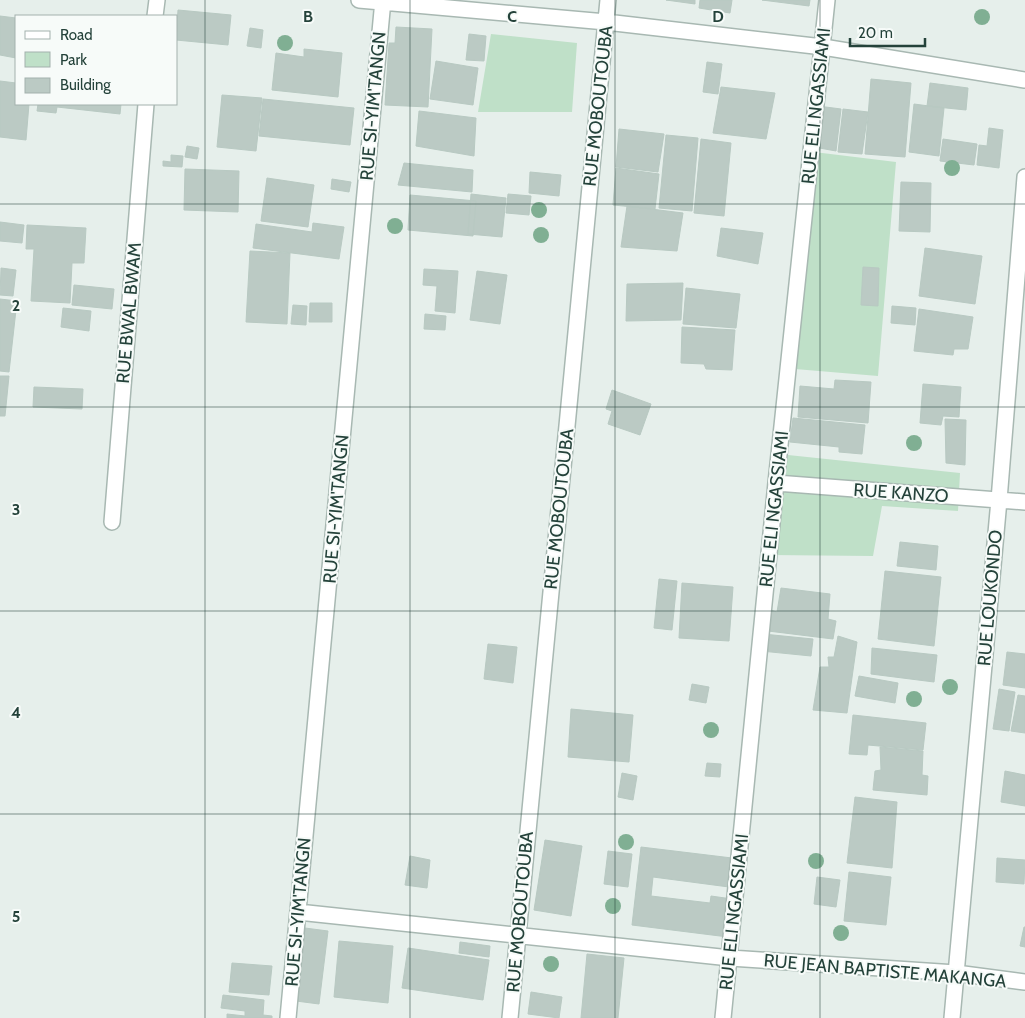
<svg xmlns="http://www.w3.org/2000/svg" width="1025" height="1018" font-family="Cabin,sans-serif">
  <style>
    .green { fill: #bfe0c8 }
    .building { fill: #bbcac4; stroke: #b8c9c2 }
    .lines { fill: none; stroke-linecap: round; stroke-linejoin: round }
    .minor-casing { stroke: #a8b8b2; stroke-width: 18 }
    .minor { stroke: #fff; stroke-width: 15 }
    .tree { fill: #80af93 }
    .grid { fill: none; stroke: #24423a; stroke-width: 1; stroke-opacity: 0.55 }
    .labels { text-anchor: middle; stroke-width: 4; stroke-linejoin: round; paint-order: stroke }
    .street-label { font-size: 18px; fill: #24423a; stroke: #f7fbf9 }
    .grid-label { font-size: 16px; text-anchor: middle; font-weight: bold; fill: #24423a; stroke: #f7fbf9; stroke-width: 4; stroke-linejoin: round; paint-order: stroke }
  </style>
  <rect width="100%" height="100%" fill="#e6efeb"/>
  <!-- green -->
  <path class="green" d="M491,34L577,43L572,112H478Z
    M814,152L896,162L878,376L795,369Z
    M788,455L960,473L958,511L882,506L873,556L769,555Z"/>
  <!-- building -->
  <path class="building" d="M666,0H695V4Z
    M700,0H732L730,13L699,8Z
    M762,0H810L809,6Z
    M178,10L231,15L228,45L176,40Z
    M0,16L16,18V58L0,55Z
    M396,27L432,29L428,107L385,105L389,43H395Z
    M250,28L263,30L261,48L247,46Z
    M469,34L486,36L484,61L466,60Z
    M304,49L342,53L338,97L272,90L276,53L304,57Z
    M436,61L478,68L473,105L430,99Z
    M707,62L722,64L718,94L703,92Z
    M871,79L911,83L905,157L865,154Z
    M0,81L16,83V104H29L26,140L0,137Z
    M930,83L968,88L966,110L927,106Z
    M721,87L775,93L766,139L713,133Z
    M222,95L262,98L256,151L217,147Z
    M263,99L354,108L350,145L259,136Z
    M38,104H121L120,114L57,107L56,113L37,111Z
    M914,104L944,108L939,156L909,152Z
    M818,106L841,109L836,151L814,147Z
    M843,109L868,112L862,154L838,152Z
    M419,111L476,118L474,156L416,146Z
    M989,128L1003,130L999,168L977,165L979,145L987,146Z
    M619,129L664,134L658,172L616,167Z
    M666,135L698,138L692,211L659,208Z
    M701,139L731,143L724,216L694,213Z
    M943,139L977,144L974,165L940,161Z
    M187,146L199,148L197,159L185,157Z
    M171,155L183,156L182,167L163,166V161L171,162Z
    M404,163L473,170L472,192L398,185Z
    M616,168L659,174L655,209L613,205Z
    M185,169L239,171L238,212L184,210Z
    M530,172L561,175L559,196L529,193Z
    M267,178L314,185L308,227L261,221Z
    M332,179L351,182L349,192L331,189Z
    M901,182L931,183L930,232L899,231Z
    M471,194L506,198L502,237L468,234Z
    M508,194L531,196L529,215L506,213Z
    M410,195L476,201L473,236L408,230Z
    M627,206L683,213L677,251L621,247Z
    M0,222L24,225L22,243L0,241Z
    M313,223L344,227L339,259L253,248L256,224L312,232Z
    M27,225L86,228L84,263H72L70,303L31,301L34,249H26Z
    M721,228L763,233L758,264L717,256Z
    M925,248L982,256L975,304L919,296Z
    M250,251L290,253L287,324L246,322Z
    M863,267L879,268L878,306L861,305Z
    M1,268L16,270L13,296L0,295Z
    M424,269L458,271L455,313L435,311L437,286L423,285Z
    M477,271L507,275L500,324L470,320Z
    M683,283L681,320L626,321L627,284Z
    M74,285L114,289L112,309L72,305Z
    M686,288L740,294L736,328L683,324Z
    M0,299L17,301L9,372L0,371Z
    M310,303H332V322H309Z
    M293,305L307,306L306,325L291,324Z
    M892,306L916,308L915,325L891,323Z
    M63,308L91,311L89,331L61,327Z
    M919,309L973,317L968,349H954L953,355L914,351Z
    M425,314L446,316L445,330L424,329Z
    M682,327L735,330L732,370L706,369L704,364L681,363Z
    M0,376H9L5,416H0Z
    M835,380L871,382L868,423L798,417L800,386L834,389Z
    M923,384L961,387L959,417L943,416L941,425L920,423Z
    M34,387L83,389L82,409L33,407Z
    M612,390L651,404L640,435L608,424L612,411L606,409Z
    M793,418L865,425L862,454L839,452V447L790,442Z
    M945,419L966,420L965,465L946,463Z
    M900,542L938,546L936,570L897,566Z
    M885,571L941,577L934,646L878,639Z
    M659,579L677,581L672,630L654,628Z
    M682,583L733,587L729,641L679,638Z
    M781,588L830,594L828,619L836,621L833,639L768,631L770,610L777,612Z
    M763,634L813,639L811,656L761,651Z
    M838,636L857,642L847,713L813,710L820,667H829L828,657H834Z
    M488,644L517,647L513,683L484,679Z
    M872,648L937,655L934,682L871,674Z
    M1007,652L1025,654V688L1003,685Z
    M859,676L898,683L895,703L855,696Z
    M692,684L709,687L706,703L689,700Z
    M999,689L1015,692L1009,731L993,729Z
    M1018,695L1025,696V733L1011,731Z
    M571,709L633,715L629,762L568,757Z
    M853,715L926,723L923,750L868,745L867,755L849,754Z
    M880,747L923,751L922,775L928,776L927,795L873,790L875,771L881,770Z
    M707,763L721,764L720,777L705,776Z
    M1005,771L1025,775V806L1001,802Z
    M622,773L637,776L633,800L618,797Z
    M855,797L897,802L892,868L847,863Z
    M545,840L582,846L571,916L534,910Z
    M641,847L732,858L729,887L653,877L651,896L710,903L711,896L732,899L728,937L632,925Z
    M608,851L632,854L628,887L604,884Z
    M410,856L430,860L427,888L405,885Z
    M997,858L1025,860L1024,884L996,882Z
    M849,872L891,877L886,925L844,921Z
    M817,877L840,880L836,907L814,904Z
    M1024,927H1025V947L1020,946Z
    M305,928L328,931L319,1004L296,1001Z
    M339,941L393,946L388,1003L334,997Z
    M460,942L490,946L489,957L459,953Z
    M408,948L489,960L483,1000L402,988Z
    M587,954L624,958L618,1018H581Z
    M232,963L272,966L269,995L229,992Z
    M531,992L562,997L559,1018L528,1014Z
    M223,995L264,1000L263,1015L272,1016V1018H227V1014L245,1016V1011L221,1008Z"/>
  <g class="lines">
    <defs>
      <path id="minor" d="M359,0L606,22L823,47L1025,80
        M155,16L157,0
        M776,483L1025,502
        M112,522L146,104
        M298,912L730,958L956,973L1025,982
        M288,1018L383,0
        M510,1018L608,0
        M723,1018L776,483L827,0
        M952,1018L999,500L1025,177"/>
    </defs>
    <!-- minor casing -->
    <use href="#minor" class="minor-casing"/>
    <!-- minor -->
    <use href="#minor" class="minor"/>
  </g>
  <!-- trees -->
  <g class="tree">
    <circle cx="982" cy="17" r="8"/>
    <circle cx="285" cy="43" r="8"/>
    <circle cx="952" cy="168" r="8"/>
    <circle cx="539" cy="210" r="8"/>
    <circle cx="395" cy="226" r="8"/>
    <circle cx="541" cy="235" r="8"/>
    <circle cx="914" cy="443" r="8"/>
    <circle cx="950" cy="687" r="8"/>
    <circle cx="914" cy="699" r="8"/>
    <circle cx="711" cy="730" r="8"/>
    <circle cx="626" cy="842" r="8"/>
    <circle cx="816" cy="861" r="8"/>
    <circle cx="613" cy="906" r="8"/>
    <circle cx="841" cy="933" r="8"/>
    <circle cx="551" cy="964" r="8"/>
  </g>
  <!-- grid -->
  <path class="grid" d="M205,0V1018M410,0V1018M615,0V1018M820,0V1018M0,204H1025M0,407H1025M0,611H1025M0,814H1025"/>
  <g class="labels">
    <!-- street labels -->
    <g class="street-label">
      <text transform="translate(373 106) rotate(-85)" y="6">RUE SI-YIM'TANGN</text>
      <text transform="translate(598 106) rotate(-84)" y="6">RUE MOBOUTOUBA</text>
      <text transform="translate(816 106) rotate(-84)" y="6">RUE ELI NGASSIAMI</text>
      <text transform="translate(129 313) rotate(-85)" y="6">RUE BWAL BWAM</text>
      <text transform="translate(901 493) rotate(4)" y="6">RUE KANZO</text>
      <text transform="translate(336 509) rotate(-85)" y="6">RUE SI-YIM'TANGN</text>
      <text transform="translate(559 509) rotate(-84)" y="6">RUE MOBOUTOUBA</text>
      <text transform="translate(774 509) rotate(-84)" y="6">RUE ELI NGASSIAMI</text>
      <text transform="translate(990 598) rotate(-85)" y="6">RUE LOUKONDO</text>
      <text transform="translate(298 912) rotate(-85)" y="6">RUE SI-YIM'TANGN</text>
      <text transform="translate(520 912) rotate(-85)" y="6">RUE MOBOUTOUBA</text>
      <text transform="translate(734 912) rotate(-84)" y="6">RUE ELI NGASSIAMI</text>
      <text transform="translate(885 971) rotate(5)" y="6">RUE JEAN BAPTISTE MAKANGA</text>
    </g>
  </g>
  <g class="grid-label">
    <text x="308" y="22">B</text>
    <text x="512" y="22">C</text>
    <text x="718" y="22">D</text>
    <text x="16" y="311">2</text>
    <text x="16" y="515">3</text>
    <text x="16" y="718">4</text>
    <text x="16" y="922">5</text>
  </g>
  <!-- legend -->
  <rect x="15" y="15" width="162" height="90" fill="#f7fbf9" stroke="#a3b1ad"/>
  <rect x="25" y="31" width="25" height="8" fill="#ffffff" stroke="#a3b1ad"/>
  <text x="60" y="40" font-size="15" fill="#24423a">Road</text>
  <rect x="25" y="52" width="25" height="15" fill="#bfe0c8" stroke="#a3b1ad"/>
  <text x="60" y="65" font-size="15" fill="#24423a">Park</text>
  <rect x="25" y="78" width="25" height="15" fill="#bbcac4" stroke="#a3b1ad"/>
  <text x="60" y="90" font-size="15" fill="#24423a">Building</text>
  <!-- scale -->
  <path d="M850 38v8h75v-8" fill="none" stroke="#24423a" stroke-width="2.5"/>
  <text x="858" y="38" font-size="15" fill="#24423a" stroke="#f7fbf9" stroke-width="4" paint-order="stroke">20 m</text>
</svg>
